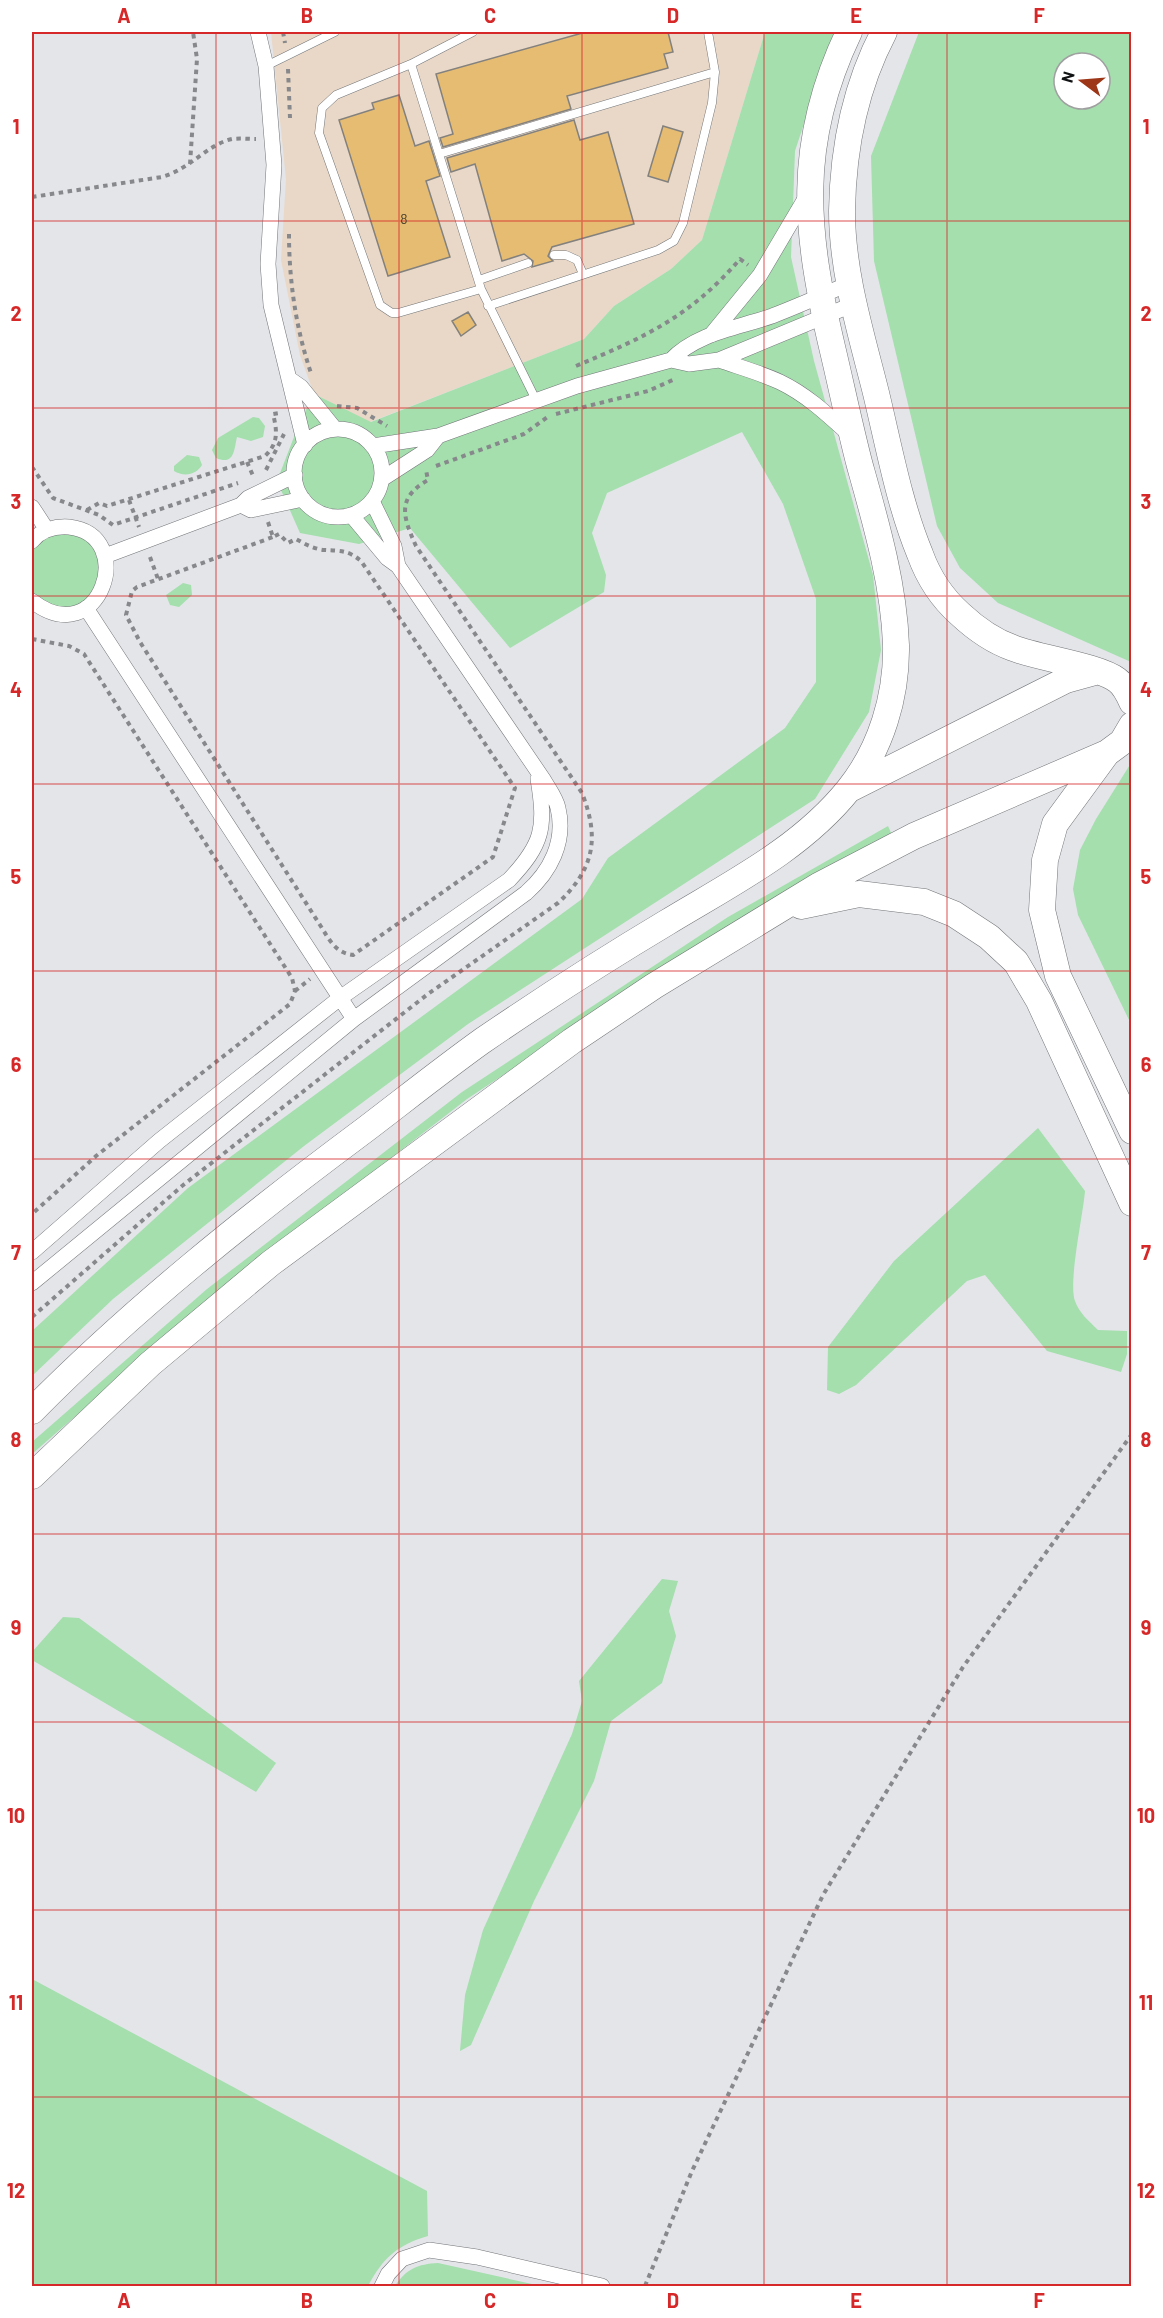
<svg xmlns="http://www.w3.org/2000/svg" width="1163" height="2318" font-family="Barlow,sans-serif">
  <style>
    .medical { fill: #e9d8c7 }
    .green { fill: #a4dfad; fill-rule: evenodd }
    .building { fill: #e6bc73; stroke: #83817e; stroke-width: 1.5 }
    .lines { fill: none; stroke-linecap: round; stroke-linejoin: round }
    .service-casing { stroke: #737578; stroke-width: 9 }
    .minor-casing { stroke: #737578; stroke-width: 16 }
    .trunk-casing { stroke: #737578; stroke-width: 27 }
    .path { stroke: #87888b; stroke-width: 4; stroke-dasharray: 4.5 4.5; stroke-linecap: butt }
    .service { stroke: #fff; stroke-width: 8 }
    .minor { stroke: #fff; stroke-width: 15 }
    .trunk { stroke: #fff; stroke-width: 26 }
    .grid { fill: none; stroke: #d62828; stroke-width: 1.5; stroke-opacity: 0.55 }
    .labels { text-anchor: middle; stroke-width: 5; stroke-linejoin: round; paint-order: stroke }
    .number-label { font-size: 14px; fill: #463c2b }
    .neatline { fill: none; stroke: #d62828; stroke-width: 2 }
    .grid-label { font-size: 20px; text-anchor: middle; font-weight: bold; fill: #d62828 }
  </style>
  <rect width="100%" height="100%" fill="#e3e5e9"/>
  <!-- medical -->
  <path class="medical" d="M271,32H765L702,240L671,269L614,306L584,339L370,422L314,394L300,355L281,260L286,179Z"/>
  <!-- green -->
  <path class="green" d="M765,32H834L795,151L791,257L814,361L873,575L881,650L869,712L815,799L468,1024L304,1146L113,1299L32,1376V1331L188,1188L582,899L608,858L785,728L816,682V599L783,504L742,432L607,493L592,533L606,575L604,592L510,648L410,528L359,544L300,533L277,481L299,424L314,394L371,422L584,339L614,306L671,269L702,240Z
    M919,32H1131V662L998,603L960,568L937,526L874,261L871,156ZM1064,63H1100V99H1064Z
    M253,417L259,418L265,426L263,437L251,441L237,437C234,449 235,466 216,458L212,450L218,438Z
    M187,455L199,457L202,465C196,475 184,477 174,471V466Z
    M57,533C142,533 85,652 32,592V551L45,537Z
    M183,583L191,585L192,595L179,607L170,605L166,595Z
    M1131,763V1024L1078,915L1073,889L1080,850L1096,819Z
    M888,826L892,835L730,925L467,1099L213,1296L32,1454V1442L207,1289L462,1092L728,917Z
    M1038,1128L1085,1191C1083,1215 1068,1283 1075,1301C1079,1313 1089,1321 1098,1330L1127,1331V1354L1121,1372L1047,1351L985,1275L967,1281L856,1385L839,1394L827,1390L828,1347L894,1261Z
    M662,1579L678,1581L669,1611L676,1636L662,1683L611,1721L594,1781L534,1901L471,2045L460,2051L465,1995L483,1930L572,1734L582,1701L579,1681Z
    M63,1617L79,1618L276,1763L256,1792L32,1660V1652Z
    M32,1979L427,2191L428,2236C397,2245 383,2258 368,2286H32Z
    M438,2263L541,2286H395C406,2269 418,2264 438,2263Z"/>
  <!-- building -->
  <path class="building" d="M586,32H668L673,52L664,54L668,68L567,96L571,109L443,147L440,138L453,134L436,74Z
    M399,95L415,146L429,141L440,176L426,181L450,257L388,276L339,120L374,109L372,103Z
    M574,120L580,140L608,132L634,224L552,247L548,256L553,261L532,267L533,261L524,254L502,261L475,164L451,172L447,158Z
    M663,126L683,132L668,182L648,176Z
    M468,312L476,325L461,336L452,321Z"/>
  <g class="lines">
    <defs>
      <path id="service" d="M473,32L411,64L336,95L322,108L319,133L380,305L392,313H398L481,289
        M411,64L481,289L536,400
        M266,66L335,32
        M439,154L715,72
        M554,255H566L577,260L583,274
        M479,280L528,263
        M488,306L658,250L674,241L683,223L712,103L715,72L708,32"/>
      <path id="minor" d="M258,32L266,66L274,165L268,264L271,305L305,445
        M711,335L760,275L809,192
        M671,360C696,333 738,328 772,316C798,306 823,295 848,284
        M719,360C739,367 761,373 780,382C807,395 828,415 850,435
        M291,380L301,387L335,429
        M294 473a44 44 0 1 1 88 0a44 44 0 1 1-88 0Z
        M373,446L438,436L577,386L671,360L689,364L719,360L854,304
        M382,479L427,450L438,436
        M372,501L394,546L398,566
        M241,505L251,510L303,499
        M32,507L47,530
        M32,541C41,530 55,526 69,527C139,535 100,654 32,601
        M105,556L241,505L248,498L295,475
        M86,608L354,1019
        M32,1252L159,1141L340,998L509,880C543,844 546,828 538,779
        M32,1283L354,1019L526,893C550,872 566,842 558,808C556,798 548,788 543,779L398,566L387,558L352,516
        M382,2286L388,2274L402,2259L429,2250L477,2257L602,2286"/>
      <path id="trunk" d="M884,32C855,87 843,148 842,211C842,273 861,333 876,393C889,447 899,503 920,554C928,576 942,598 960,614C975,628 993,641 1013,648C1038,658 1099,666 1117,680C1124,685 1128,693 1132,702
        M1107,753L1055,824L1045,860L1042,910L1058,976L1132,1131
        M850,789L1066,680L1095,672
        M801,906L859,894L924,902L954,914L989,937L1016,962L1039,1001L1132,1203
        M32,1411C134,1308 249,1216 366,1129C404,1100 443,1069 482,1041C542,1000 604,960 666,923C730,884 801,849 849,789C881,749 897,696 896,645C894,585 876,523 860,466C850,428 842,389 833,351C805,233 795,145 849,32
        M32,1476L150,1364L271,1263L572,1041L654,986L818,886L914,836L1107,753L1122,742L1132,725"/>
    </defs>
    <!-- service casing -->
    <use href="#service" class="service-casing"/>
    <!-- minor casing -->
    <use href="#minor" class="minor-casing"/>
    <!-- trunk casing -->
    <use href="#trunk" class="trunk-casing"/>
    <!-- path -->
    <path class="path" d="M283,32L285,43
      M288,69L290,118
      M190,164L197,59L193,32
      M32,197L162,177C190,169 208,144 232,139C240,138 248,139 256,139
      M289,234C289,281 296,329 311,373
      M576,366C645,337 690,317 740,259L748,265
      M337,406L357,408L387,426
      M556,414L648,391L675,379
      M247,462L254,478
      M436,466L524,434L549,416
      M32,467L53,498L99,515L113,525L238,483
      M266,470L284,434
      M129,500L139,527
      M87,510L99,503L107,506L265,456C279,443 277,430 273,414L279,413
      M268,522L273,537L279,534L288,543L296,539C305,544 314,549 324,550C341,551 348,550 361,561L515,788L493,857L353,955C335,953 329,939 320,925L140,642L126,615L132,591L137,587L273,537
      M150,557L158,579
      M32,639L69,646L84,654L292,978L295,991L290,1004L96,1156L32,1214
      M295,991L310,979
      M32,1317L182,1186L428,994L558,903C594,869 600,839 582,793L416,546C403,517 396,498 428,480L426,470
      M645,2286L692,2171L823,1895L963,1667L1132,1434"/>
    <!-- service -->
    <use href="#service" class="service"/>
    <!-- minor -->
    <use href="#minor" class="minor"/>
    <!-- trunk -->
    <use href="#trunk" class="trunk"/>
  </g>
  <!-- grid -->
  <path class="grid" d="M216,32V2286M399,32V2286M582,32V2286M764,32V2286M947,32V2286M32,221H1132M32,408H1132M32,596H1132M32,784H1132M32,971H1132M32,1159H1132M32,1347H1132M32,1534H1132M32,1722H1132M32,1910H1132M32,2097H1132"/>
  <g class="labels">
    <!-- number labels -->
    <g class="number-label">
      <text x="404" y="224">8</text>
    </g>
  </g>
  <!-- border -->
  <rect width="1163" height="2318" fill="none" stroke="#ffffff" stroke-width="66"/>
  <!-- north arrow -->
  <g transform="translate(1082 81) rotate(286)"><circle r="28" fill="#ffffff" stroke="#a0a0a1" stroke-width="1.5"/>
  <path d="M0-4.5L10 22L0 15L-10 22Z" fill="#9d3517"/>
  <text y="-9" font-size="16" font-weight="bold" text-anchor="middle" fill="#111213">N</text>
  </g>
  <rect x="33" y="33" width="1097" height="2252" class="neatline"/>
  <g class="grid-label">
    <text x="124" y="23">A</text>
    <text x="307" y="23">B</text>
    <text x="490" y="23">C</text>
    <text x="673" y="23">D</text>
    <text x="856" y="23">E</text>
    <text x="1039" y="23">F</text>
    <text x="16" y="134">1</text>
    <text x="1146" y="134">1</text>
    <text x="16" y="321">2</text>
    <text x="1146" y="321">2</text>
    <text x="16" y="509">3</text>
    <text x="1146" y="509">3</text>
    <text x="16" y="697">4</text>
    <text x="1146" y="697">4</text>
    <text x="16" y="884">5</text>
    <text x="1146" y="884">5</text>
    <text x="16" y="1072">6</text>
    <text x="1146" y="1072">6</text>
    <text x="16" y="1260">7</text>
    <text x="1146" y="1260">7</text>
    <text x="16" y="1447">8</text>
    <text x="1146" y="1447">8</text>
    <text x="16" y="1635">9</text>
    <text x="1146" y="1635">9</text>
    <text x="16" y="1823">10</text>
    <text x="1146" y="1823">10</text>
    <text x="16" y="2010">11</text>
    <text x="1146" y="2010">11</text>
    <text x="16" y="2198">12</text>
    <text x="1146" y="2198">12</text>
    <text x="124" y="2308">A</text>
    <text x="307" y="2308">B</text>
    <text x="490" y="2308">C</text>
    <text x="673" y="2308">D</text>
    <text x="856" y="2308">E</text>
    <text x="1039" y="2308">F</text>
  </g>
</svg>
